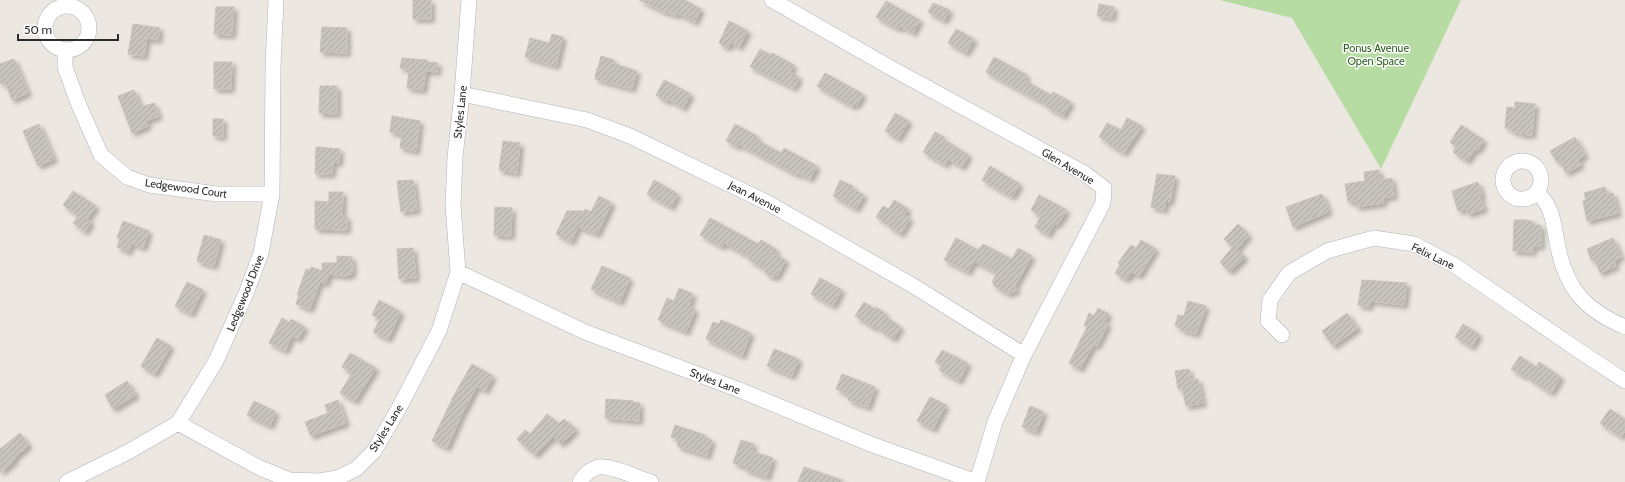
<svg xmlns="http://www.w3.org/2000/svg" width="1625" height="482" font-family="Cabin,sans-serif">
  <style>
    .park { fill: #b6dba3 }
    .building { fill: url(#building-hatch); stroke: #c7c2ba; filter: url(#shadow) }
    .lines { fill: none; stroke-linecap: round; stroke-linejoin: round }
    .street-casing { stroke: #b0b2ba; stroke-width: 16 }
    .street { stroke: #fff; stroke-width: 15 }
    .labels { text-anchor: middle; stroke-width: 3; stroke-linejoin: round; paint-order: stroke }
    .park-label { font-size: 11px; fill: #306124; stroke: #fff }
    .street-label { font-size: 11px; fill: #2c2c2c; stroke: #fff }
  </style>
  <defs>
    <pattern id="building-hatch" width="6" height="6" patternUnits="userSpaceOnUse"><rect width="6" height="6" fill="#c7c3bf"/><path d="M-1 1l2-2M0 6l6-6M5 7l2-2" fill="none" stroke="#aba8a4"/></pattern>
    <filter id="shadow"><feDropShadow dx="3.5" dy="3.5" stdDeviation="2" flood-color="#0004"/></filter>
  </defs>
  <rect width="100%" height="100%" fill="#ece7e0"/>
  <!-- park -->
  <path class="park" d="M1219,0H1461L1381,169L1292,18Z"/>
  <!-- building -->
  <path class="building" d="M413,0H431V19H413Z
    M639,0H685L701,9L695,22L677,13L676,16L667,12L666,13Z
    M886,1L920,20L913,33L900,26L898,29L876,17Z
    M933,3L950,10L944,21L928,12Z
    M1099,4L1114,7L1112,18L1097,16Z
    M216,7H234L232,35L214,34Z
    M729,21L748,31L739,47L731,42L728,48L719,43Z
    M133,24L160,28L158,40L147,38L144,56L128,54Z
    M322,27L347,28V53L320,52Z
    M956,29L974,39L966,53L948,43Z
    M552,34L563,37L556,66L525,57L530,38L549,43Z
    M760,49L771,55L772,53L794,65L790,72L798,76V80L794,88L750,67Z
    M601,56L614,60L613,63L637,71L632,89L595,79L597,68H598Z
    M994,57L1027,75L1024,80L1051,95L1053,92L1071,102L1063,116L1047,107V105L986,72Z
    M402,58L427,60V62L438,63L437,72L426,71L423,90L407,88L409,69L400,68Z
    M14,59L28,93L12,100L5,82L0,84V64Z
    M214,62H232L231,89H214Z
    M825,73L863,94L857,105L854,104L853,107L817,86Z
    M664,80L691,94L683,108L668,99L667,102L656,95Z
    M320,86H337V114L319,113Z
    M134,90L141,107L154,103L159,116L146,121L148,126L132,133L118,96Z
    M1515,102L1535,104L1532,135L1519,134V132H1512V129L1505,128L1507,107L1515,108Z
    M895,113L909,121L898,139L885,131Z
    M392,116L420,121L416,151L400,148L402,134L390,132Z
    M1127,118L1142,126L1124,153L1108,144V142L1099,137L1107,123L1121,130Z
    M213,119H223V137L213,136Z
    M39,124L54,159L38,166L23,131Z
    M735,124L757,136V140L781,153L784,148L817,166L810,179L798,173L797,175L746,148L739,144L738,147L726,141Z
    M1461,125L1484,140L1477,151L1475,149L1467,161L1453,152L1456,147L1450,142Z
    M935,132L944,137L943,139L969,155L962,167L948,159L945,165L923,152Z
    M1575,137L1585,155L1578,160L1581,165L1566,173L1560,161L1557,162L1550,151Z
    M503,141L520,143L517,173L499,170Z
    M316,147L340,149L339,163L333,162L332,174H315Z
    M990,166L1020,184L1012,197L982,180Z
    M1379,170L1381,180L1392,178L1394,196L1383,198L1384,203L1356,207L1355,201L1348,202L1345,184L1365,181L1364,172Z
    M1157,174L1175,176L1170,202L1166,201L1164,210L1151,207Z
    M413,180L417,210L401,212L397,181Z
    M654,180L678,194L671,207L647,194Z
    M840,180L853,186L852,188L864,195L856,209L833,196Z
    M1478,182L1482,195L1480,196L1484,209L1468,214L1466,209L1458,211L1452,191Z
    M1605,187L1607,194L1613,193L1618,213L1587,221L1583,201L1586,200L1584,193Z
    M73,191L96,206L87,219L91,222L85,232L73,223L78,216L63,205Z
    M329,192H343L342,216H347V230L315,229V201L329,202Z
    M1322,194L1328,208V212L1293,227L1286,207Z
    M1039,195L1067,210L1057,225L1054,224L1048,235L1035,227L1041,216L1031,210Z
    M599,196L612,203L597,234L578,227L571,242L556,234L567,211H584L585,209L591,212Z
    M894,200L907,208L908,210L904,215L910,218L901,234L889,227L890,225L876,217L883,206L889,209Z
    M495,207L512,208L511,236L494,235Z
    M710,218L758,244L761,240L777,250L774,254L786,260L777,276L772,277L766,274L765,269L749,260L751,258L724,243L722,247L700,235Z
    M1514,220H1527L1534,222V225H1541V246H1533V252L1513,251Z
    M123,221L149,231L143,248L132,243L128,252L117,247L120,239L117,238Z
    M1238,224L1249,235L1237,249L1245,257L1230,272L1220,262L1233,247L1224,239Z
    M204,235L221,240L214,266L197,261Z
    M956,238L978,250L983,244L1012,259L1018,248L1032,256L1015,286L1017,290L1008,294L993,285L994,283L992,282L997,273L974,261L968,272L944,260Z
    M1613,238L1621,257L1614,261L1616,266L1600,273L1595,260L1592,261L1587,249Z
    M1141,240L1156,249L1139,276L1132,272L1129,277L1125,279L1115,273L1120,265L1118,263L1131,245L1136,248Z
    M413,248L416,278L399,279L397,249Z
    M337,256L352,257L353,271L352,270V274L345,276L329,274L326,283L320,282L310,309L296,304L299,295H297L306,269L310,270L311,267L322,271V263H337Z
    M602,266L630,278L620,302L591,289Z
    M820,278L842,290L833,306L811,294Z
    M1362,280L1407,283L1404,305L1370,301L1369,307L1358,305Z
    M187,282L203,290L191,314L175,306Z
    M679,288L693,294L689,305L695,310L686,332L658,320L667,298L674,301Z
    M379,300L401,312L388,339L373,332L380,319L372,315Z
    M1188,301L1206,306L1196,334L1181,330V328L1175,326L1178,315L1184,316Z
    M864,302L875,309L876,307L886,314L885,316L901,327L893,339L875,326L874,328L855,316Z
    M1098,308L1109,314L1104,322L1108,324L1097,346L1093,345L1080,369L1069,363L1087,327L1084,326L1089,313L1094,316Z
    M1347,313L1358,328L1333,346L1322,331Z
    M282,318L290,323L291,319L305,327L298,339L292,336L285,351L269,343Z
    M721,320L751,333L742,356L706,339L713,322L719,324Z
    M1463,324L1479,334L1472,347L1455,337Z
    M157,338L171,346L155,374L141,366Z
    M774,349L799,359L792,376L767,366Z
    M942,350L968,363L959,381L939,370L942,366L935,362Z
    M350,353L376,368L355,401L340,393L352,373L342,367Z
    M1520,356L1536,367L1539,362L1561,377L1551,393L1524,375L1523,376L1511,369Z
    M472,364L493,376L485,391L477,386L462,414L447,448L432,441L454,395Z
    M1189,369L1191,381L1198,379L1203,403L1186,406L1182,388L1178,389L1175,371Z
    M842,374L875,387L868,407L848,400L849,395L836,389Z
    M127,381L136,395L113,409L105,395Z
    M930,397L946,405L933,429L917,421Z
    M606,399L633,401V402L640,403L639,421L605,418Z
    M338,400L346,423L311,436L305,422L328,413L325,405Z
    M254,401L276,412L270,426L247,415Z
    M1030,406L1044,412L1036,432L1022,427Z
    M1610,409L1625,419V431L1621,437L1600,423Z
    M547,414L559,424L564,419L576,429L566,440L565,439L561,444L553,437L535,455L517,439L525,430L530,434Z
    M675,425L705,435L704,437L712,440L707,456L677,446L679,439L671,437Z
    M20,433L29,445L14,458L15,460L0,473V449Z
    M741,440L754,444L752,450L755,451L754,452L773,458L767,477L746,470L745,467L733,463Z
    M804,467L842,480V482H798Z"/>
  <g class="lines">
    <defs>
      <path id="street" d="M45 28a22 22 0 1 1 44 0a22 22 0 1 1-44 0Z
        M65,51V67L78,103L101,155L127,177L149,185L217,194H272
        M462,94L587,120L630,136L768,203L912,285L1024,355
        M1503 180a19 19 0 1 1 38 0a19 19 0 1 1-38 0Z
        M1537,192C1553,208 1553,221 1557,242C1565,287 1583,309 1625,327
        M458,272L585,332L737,389L873,445L977,482L995,422L1024,355L1103,203L1104,188L1084,173L891,68L772,0
        M1282,335L1268,321L1270,300L1289,273L1327,251L1374,238L1414,244L1454,265L1578,350L1625,381
        M178,423L258,467L289,480L319,481L337,478L356,469L374,451L399,408L439,331L458,272L453,205L455,157L462,94L469,0
        M67,482L128,452L178,423L216,361L247,291L261,253L272,194L273,66L276,0
        M580,482C584,474 595,465 605,467C620,469 636,477 651,482"/>
    </defs>
    <!-- street casing -->
    <use href="#street" class="street-casing"/>
    <!-- street -->
    <use href="#street" class="street"/>
  </g>
  <g class="labels">
    <!-- park labels -->
    <g class="park-label">
      <text x="1376" y="52">Ponus Avenue<tspan x="1376" dy="13">Open Space</tspan></text>
    </g>
    <!-- street labels -->
    <g class="street-label">
      <text transform="translate(460 112) rotate(-84)" y="4">Styles Lane</text>
      <text transform="translate(1068 166) rotate(31)" y="4">Glen Avenue</text>
      <text transform="translate(186 188) rotate(8)" y="4">Ledgewood Court</text>
      <text transform="translate(755 197) rotate(27)" y="4">Jean Avenue</text>
      <text transform="translate(1433 256) rotate(26)" y="4">Felix Lane</text>
      <text transform="translate(245 293) rotate(-68)" y="4">Ledgewood Drive</text>
      <text transform="translate(715 381) rotate(21)" y="4">Styles Lane</text>
      <text transform="translate(386 428) rotate(-58)" y="4">Styles Lane</text>
    </g>
  </g>
  <!-- scale -->
  <path d="M18 34v6h100v-6" fill="none" stroke="#2c2c2c" stroke-width="2"/>
  <text x="24" y="34" font-size="12" fill="#2c2c2c" stroke="#ffffff" stroke-width="3" paint-order="stroke">50 m</text>
</svg>
